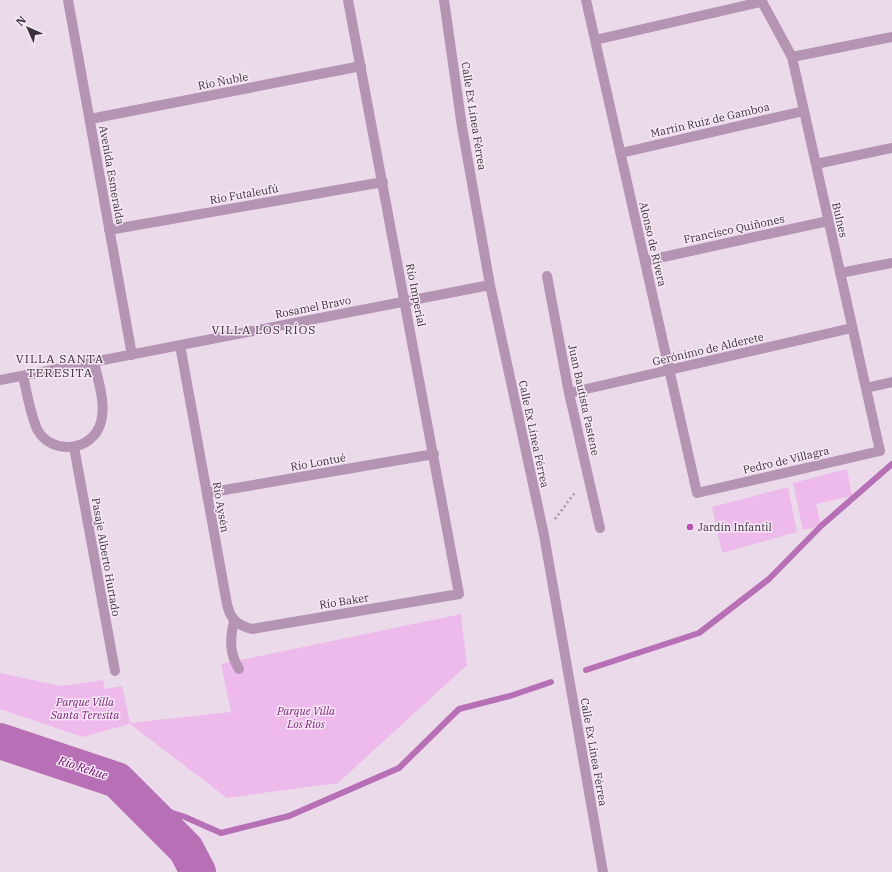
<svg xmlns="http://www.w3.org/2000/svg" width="892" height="872" font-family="'IBM Plex Serif',serif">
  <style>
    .green { fill: #eebaec }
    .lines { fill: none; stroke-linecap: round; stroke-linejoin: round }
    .stream { stroke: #b76fb5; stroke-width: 6 }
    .river { stroke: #b76fb5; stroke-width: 36 }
    .path { stroke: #a195a0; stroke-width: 2.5; stroke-dasharray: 2 3; stroke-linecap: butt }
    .street { stroke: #b493b3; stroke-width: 10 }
    .poi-dot { fill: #b34eb3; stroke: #f8e8f7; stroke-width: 1.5 }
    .labels { text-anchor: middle; stroke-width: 3; stroke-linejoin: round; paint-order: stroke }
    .street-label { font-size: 11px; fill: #383238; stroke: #f8e8f7 }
    .poi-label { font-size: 11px; fill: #383238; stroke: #f8e8f7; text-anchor: start }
    .park-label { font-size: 11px; font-style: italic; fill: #741c75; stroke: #f8e8f7 }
    .neighbourhood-label { font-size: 12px; letter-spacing: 1px; fill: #383238; stroke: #f8e8f7 }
    .water-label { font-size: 12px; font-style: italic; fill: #640565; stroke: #f8e8f7 }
  </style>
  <rect width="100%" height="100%" fill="#ebdbea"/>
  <!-- green -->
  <path class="green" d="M847,469L852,496L816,504L821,526L803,530L793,483Z
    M788,487L797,532L722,553L712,507Z
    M461,614L467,665L338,783L227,798L130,724L83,737L0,709V673L61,686L103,680L105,689L122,686L130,723L231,712L221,664Z"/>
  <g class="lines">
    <!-- stream -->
    <path class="stream" d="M586,670L699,633L769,579L821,526L892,464
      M139,802L185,817L221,833L289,816L399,768L459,709L510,696L551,682"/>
    <!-- river -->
    <path class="river" d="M0,741L117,780L186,849L198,872"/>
    <!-- path -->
    <path class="path" d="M555,519L576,491"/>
    <!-- street -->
    <path class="street" d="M68,0L132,355
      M444,0L462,127L490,285L544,535L603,872
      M586,0L697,493L880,451L792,57L761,0
      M595,40L761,2
      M792,57L892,37
      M90,119L361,66
      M621,153L804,111
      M816,164L892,148
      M109,230L383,182
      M645,261L828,221
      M840,273L892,263
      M547,276L569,393L600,528
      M180,345L227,604C230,619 237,625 252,629L459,594L348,0
      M23,376C27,393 30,413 37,429C51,456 93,452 101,422C106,402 98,381 94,362
      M0,380L490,285
      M866,388L892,382
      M569,393L852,328
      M74,447L115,671
      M207,493L434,454
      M234,621C230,639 229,653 239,669"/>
  </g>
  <!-- markers -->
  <circle class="poi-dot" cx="690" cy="527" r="4"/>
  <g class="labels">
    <!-- street labels -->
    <g class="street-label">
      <text transform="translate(223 81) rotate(-11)" y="4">Río Ñuble</text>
      <text transform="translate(474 116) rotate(81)" y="4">Calle Ex Línea Férrea</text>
      <text transform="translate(710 120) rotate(-13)" y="4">Martín Ruiz de Gamboa</text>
      <text transform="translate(112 175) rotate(80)" y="4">Avenida Esmeralda</text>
      <text transform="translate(244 194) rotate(-10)" y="4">Río Futaleufú</text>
      <text transform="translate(840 220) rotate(77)" y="4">Bulnes</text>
      <text transform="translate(734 229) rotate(-12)" y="4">Francisco Quiñones</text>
      <text transform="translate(653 244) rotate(77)" y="4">Alonso de Rivera</text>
      <text transform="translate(416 295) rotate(79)" y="4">Río Imperial</text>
      <text transform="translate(313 307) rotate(-11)" y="4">Rosamel Bravo</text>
      <text transform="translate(708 349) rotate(-13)" y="4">Gerónimo de Alderete</text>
      <text transform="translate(584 400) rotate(78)" y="4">Juan Bautista Pastene</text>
      <text transform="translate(534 434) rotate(78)" y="4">Calle Ex Línea Férrea</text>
      <text transform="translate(786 460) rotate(-13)" y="4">Pedro de Villagra</text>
      <text transform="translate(318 462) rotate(-10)" y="4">Río Lontué</text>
      <text transform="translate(221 507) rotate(80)" y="4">Río Aysén</text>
      <text transform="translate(106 557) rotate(80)" y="4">Pasaje Alberto Hurtado</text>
      <text transform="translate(344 601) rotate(-9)" y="4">Río Baker</text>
      <text transform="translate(594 752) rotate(80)" y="4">Calle Ex Línea Férrea</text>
    </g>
    <!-- poi labels -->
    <g class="poi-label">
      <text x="698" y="531">Jardín Infantil</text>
    </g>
    <!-- park labels -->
    <g class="park-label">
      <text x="85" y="706">Parque Villa<tspan x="85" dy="13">Santa Teresita</tspan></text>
      <text x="306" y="715">Parque Villa<tspan x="306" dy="13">Los Rios</tspan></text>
    </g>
    <!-- neighbourhood labels -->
    <g class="neighbourhood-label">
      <text x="264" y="334">VILLA LOS RÍOS</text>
      <text x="60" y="363">VILLA SANTA<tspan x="60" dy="14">TERESITA</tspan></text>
    </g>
    <!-- water labels -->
    <g class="water-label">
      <text transform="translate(83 768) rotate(18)" y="4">Río Rehue</text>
    </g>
  </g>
  <!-- north arrow -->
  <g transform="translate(28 28) rotate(315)" stroke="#f8e8f7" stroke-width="3" paint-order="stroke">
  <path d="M0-3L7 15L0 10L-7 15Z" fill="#383238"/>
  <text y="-6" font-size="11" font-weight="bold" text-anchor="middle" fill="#383238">N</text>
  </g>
</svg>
